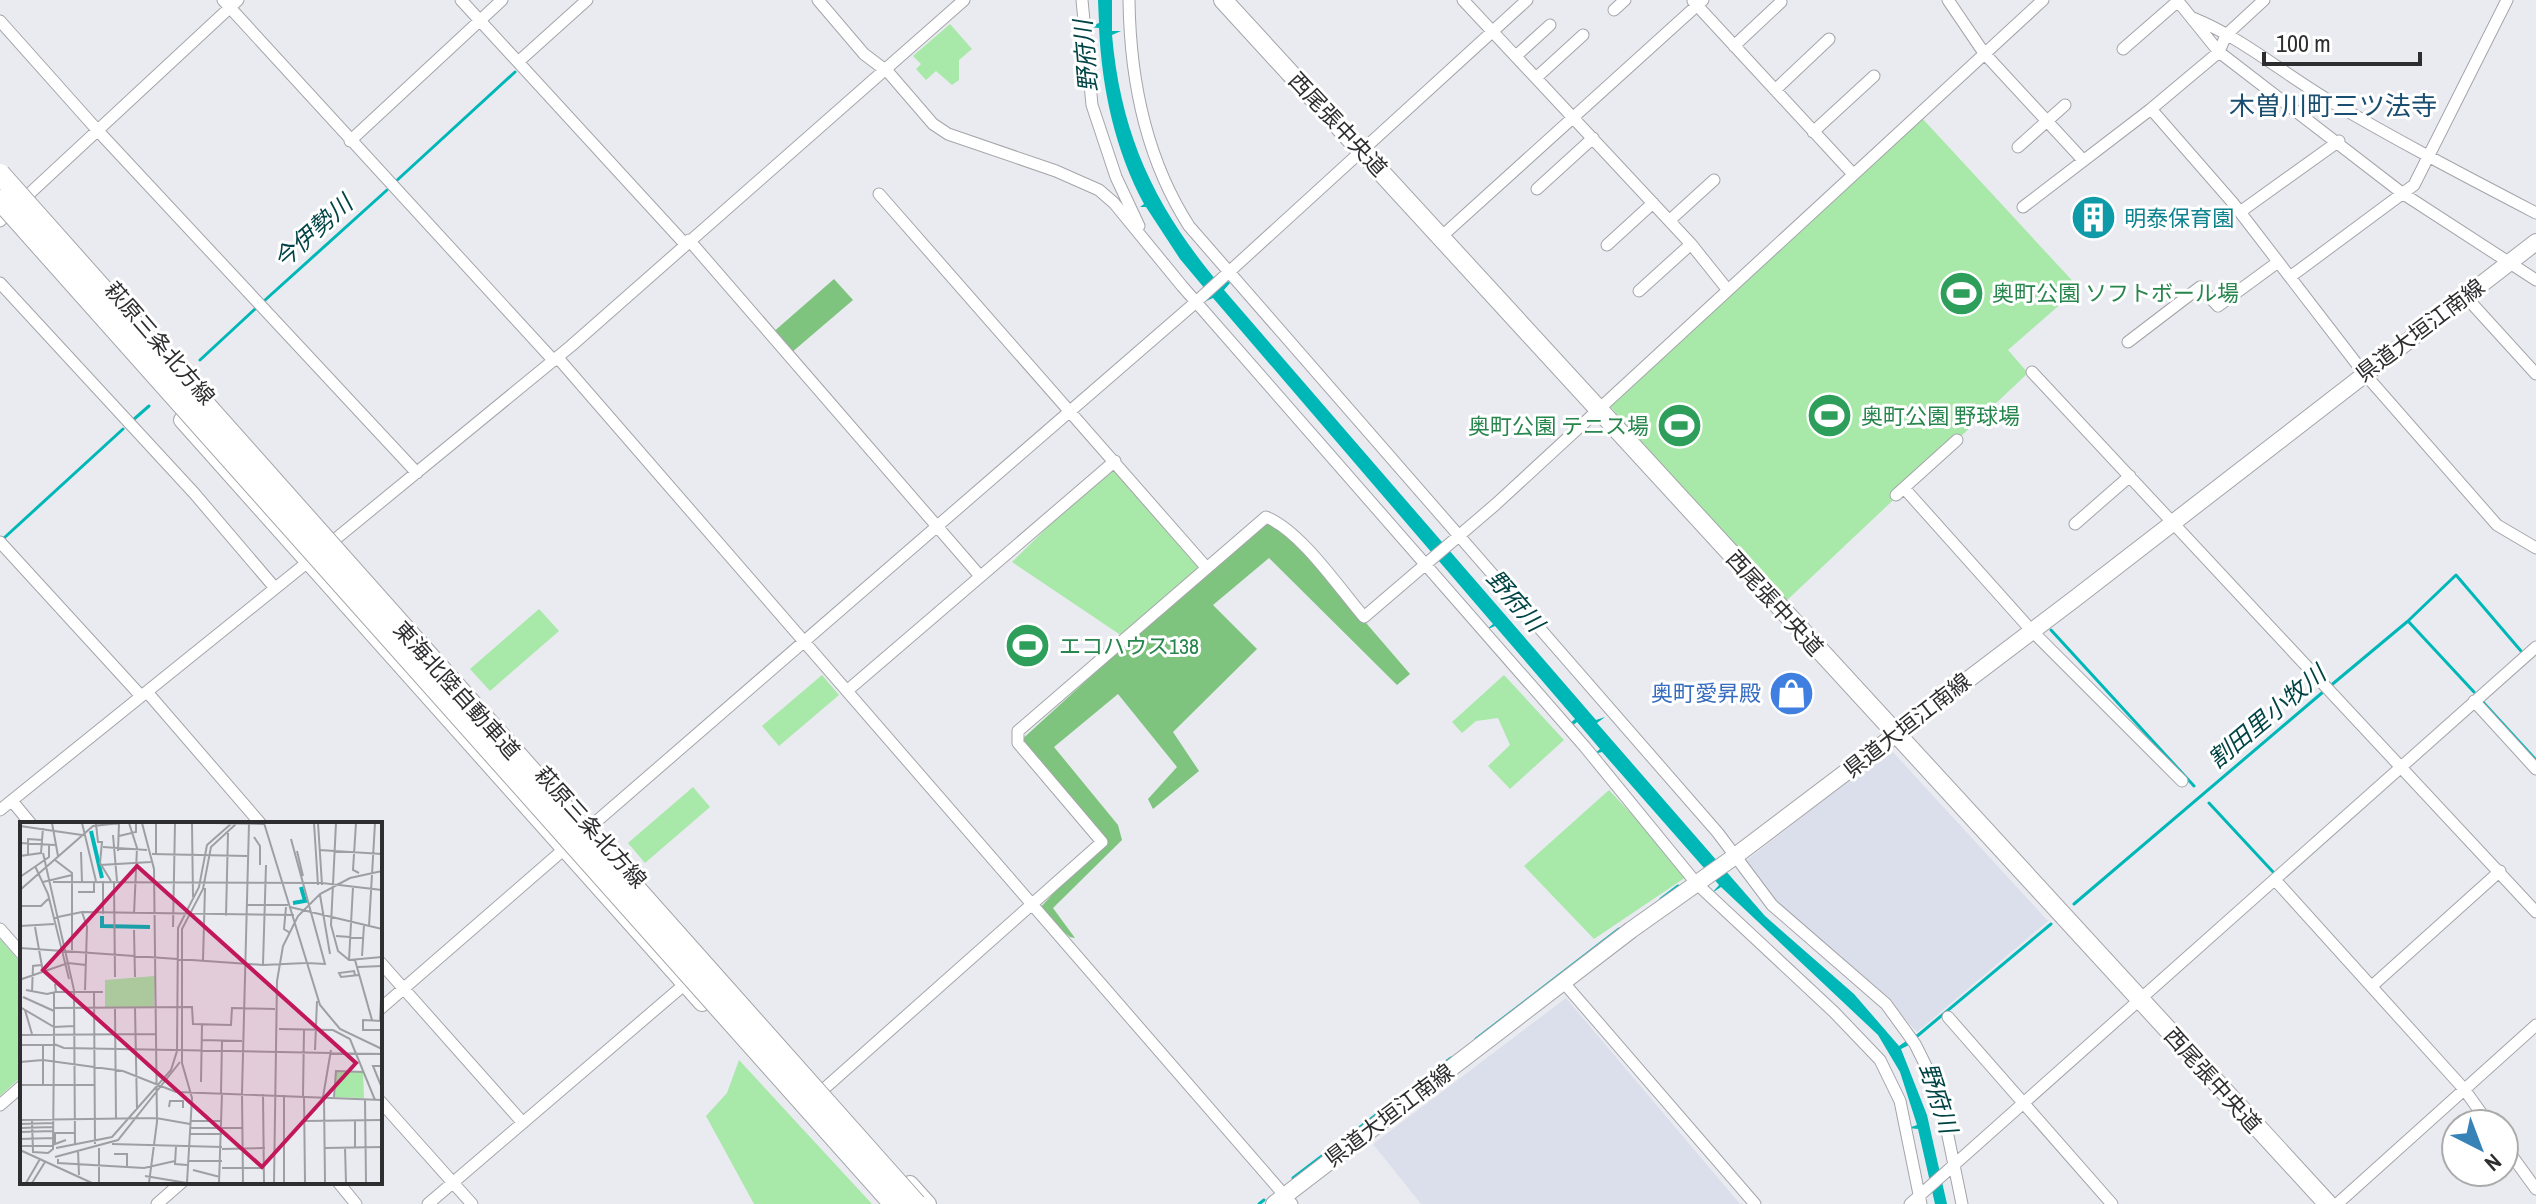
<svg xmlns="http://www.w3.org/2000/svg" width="2536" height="1204" font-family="'Archivo Narrow','Noto Sans JP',sans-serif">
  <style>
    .built { fill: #dbdfeb }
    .green { fill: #a8e8a8 }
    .forest { fill: #7ec47e }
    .water { fill: #00b7b8 }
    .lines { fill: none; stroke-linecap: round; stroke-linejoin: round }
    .stream { stroke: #00b7b8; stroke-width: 3 }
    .minor-casing { stroke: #a4a5aa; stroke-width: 13 }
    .secondary-casing { stroke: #a4a5aa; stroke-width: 18 }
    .primary-casing { stroke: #a4a5aa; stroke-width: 20 }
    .minor { stroke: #fff; stroke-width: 11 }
    .secondary { stroke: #fff; stroke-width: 16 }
    .primary { stroke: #fff; stroke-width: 18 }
    .motorway-bridge-casing { stroke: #a4a5aa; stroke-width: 22; stroke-linecap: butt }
    .motorway-bridge { stroke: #fff; stroke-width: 20 }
    .labels { text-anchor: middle; stroke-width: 6; stroke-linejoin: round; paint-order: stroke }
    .street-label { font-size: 22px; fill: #2e2e30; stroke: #fff }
    .culture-label { font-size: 22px; fill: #0d838f; stroke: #fff; text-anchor: start }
    .leisure-label { font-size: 22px; fill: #27864d; stroke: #fff; text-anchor: start }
    .shop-label { font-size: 22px; fill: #366cbe; stroke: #fff; text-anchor: end }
    .water-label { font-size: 24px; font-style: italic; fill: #004445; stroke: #fff }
    .quarter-label { font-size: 26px; fill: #1a4e71; stroke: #fff }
    .inset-river { fill: none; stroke: #00b7b8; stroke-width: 4 }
    .inset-road { fill: none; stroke: #9e9fa3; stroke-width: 2 }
    .view { fill: #c2185b; fill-opacity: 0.15; stroke: #c2185b; stroke-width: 4 }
    .inset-edge { fill: none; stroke: #2e2e30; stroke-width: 4 }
  </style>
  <rect width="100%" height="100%" fill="#e9ebf0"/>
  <!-- built -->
  <path class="built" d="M1892,751L2048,921L1917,1032L1882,994L1775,904L1743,863L1885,752Z
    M1566,998L1740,1204H1421L1373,1144Z"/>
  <!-- green -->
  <path class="green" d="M950,24L972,49L959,60V80L952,85L936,71L926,80L916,69L921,64L913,56Z
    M1921,117L2079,288L2008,350L2028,373L1784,603L1608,404Z
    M1115,461L1203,564L1125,638L1012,562Z
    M539,609L559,631L490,691L470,669Z
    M822,675L839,695L779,746L762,726Z
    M1504,675L1564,740L1510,789L1488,766L1510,745L1498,718L1476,721L1462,733L1452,722Z
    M693,787L710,807L645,863L628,843Z
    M1609,790L1689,875L1594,939L1524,866Z
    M0,939L22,964V1076L0,1096Z
    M739,1060L872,1204H754L706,1116L727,1093Z"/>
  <!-- forest -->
  <path class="forest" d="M834,279L853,300L791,353L771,334Z
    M1262,520L1280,523L1410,674L1397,685L1269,558L1213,605L1257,649L1173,732L1199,771L1153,809L1148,799L1177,767L1118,694L1054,747L1118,825L1122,840L1053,908L1075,938L1070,937L1038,910L1102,841L1018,743Z"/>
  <!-- water -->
  <path class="water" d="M1098,0H1112V31H1121L1112,35C1121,137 1156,209 1221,286L1228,281L1230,283L1224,290L1596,720L1605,717L1597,723L1765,916L1854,994L1899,1046L1916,1034L1919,1040L1901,1049L1927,1115L1947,1204H1935L1918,1129L1908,1128L1917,1125L1900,1072L1878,1035L1721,887L1712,893L1719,885L1602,752L1594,754L1600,749L1577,722L1571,727L1569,724L1575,719L1495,626L1486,630L1493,624L1213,298L1204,302L1211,296L1180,259L1146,207H1140L1144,204C1115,150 1102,89 1099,28L1088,27L1099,23Z"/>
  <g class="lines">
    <!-- stream -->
    <path class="stream" d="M394,183L515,72
      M264,301L387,190
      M200,360L255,309
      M133,420L149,406
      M4,538L123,429
      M2409,620L2456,575L2521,651
      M2051,630L2194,786
      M2329,687L2408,621L2474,692
      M2482,701L2536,760
      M2209,803L2274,873
      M1661,899L1678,886
      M2074,904L2323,692
      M1916,1037L2051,924
      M1476,1039L1619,929
      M1293,1178L1451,1058
      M1259,1204L1264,1200"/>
    <defs>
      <path id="minor" d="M223,0L554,361
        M461,0L685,244
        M818,0L864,54L889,73L933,124L948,134L1056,171L1099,190L1114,203L1182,286L1585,747L1697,884L1834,1012L1880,1060L1900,1101L1921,1204
        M1082,0L1092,105L1116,177L1139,226
        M1129,0C1130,78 1146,159 1189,226L1718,833L1772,905L1886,1004L1915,1044L1939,1092L1962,1204
        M1463,0L1691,244L1727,289
        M1948,0L1984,53L2082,159
        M2177,0L2219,52L2402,193L2536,280
        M1693,1L1853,174
        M1614,10L1625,0
        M2193,18C2242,38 2280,71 2325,98C2394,139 2465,176 2536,213
        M0,21L99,132L417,473
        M1734,46L1781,2
        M2123,49L2178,1
        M1517,55L1550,25
        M518,62L587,0
        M1537,77L1583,35
        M1775,90L1829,39
        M2151,109L2233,203L2363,372L2497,525L2536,548
        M1813,132L1874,76
        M350,141L502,0
        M2018,147L2065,105
        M1537,189L1593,138
        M879,194L1206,567
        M2023,207L2151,109L2219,52L2226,35L2264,0
        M2240,212L2339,141
        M1670,220L1714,180
        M0,221L238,0
        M1441,237L1703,0
        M689,240L980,576
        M1607,245L1653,203
        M2290,277L2414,185L2507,0
        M0,283L194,493L275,588
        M1639,291L1691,244
        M2465,296L2536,374
        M2128,342L2200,287L2218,306L2278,262
        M558,358L1292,1204
        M2032,372L2536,912
        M1904,488L2031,630L2182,781
        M1896,495L1957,440
        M2075,524L2130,476
        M0,542L141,696
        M327,546L571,346L964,0
        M848,690L1115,461
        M147,692L261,824
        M2474,701L2536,769
        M12,801L31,824
        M0,810L314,557
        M583,833L1196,302L1527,0
        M2276,881L2464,1089L2489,1124
        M0,929L22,954
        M380,962L523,1123
        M1564,983L1755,1204
        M2372,986L2500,871
        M380,1009L570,844
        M1948,1017L2112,1204
        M825,1088L1102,842L1018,743V731L1266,517C1301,531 1339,588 1364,617L1496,504L2043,0
        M380,1101L472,1204
        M0,1105L22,1086
        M2504,1145L2536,1189
        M338,1182L356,1204
        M157,1204L182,1182
        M428,1204L685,984
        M1910,1204L2536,647
        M2337,1204L2536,1025"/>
      <path id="secondary" d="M182,420L702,1003
        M910,1184L928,1204
        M1274,1204L1631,930L1734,857L2077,597L2536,242"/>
      <path id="primary" d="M1223,0L2328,1204"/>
    </defs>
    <!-- minor casing -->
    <use href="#minor" class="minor-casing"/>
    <!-- secondary casing -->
    <use href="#secondary" class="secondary-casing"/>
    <!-- primary casing -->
    <use href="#primary" class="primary-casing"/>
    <!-- minor -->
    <use href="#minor" class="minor"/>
    <!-- secondary -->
    <use href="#secondary" class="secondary"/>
    <!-- primary -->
    <use href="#primary" class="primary"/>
    <defs>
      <path id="motorway-bridge" d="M0,174L916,1204
        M0,200L894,1204"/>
    </defs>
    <!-- motorway-bridge casing -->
    <use href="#motorway-bridge" class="motorway-bridge-casing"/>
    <!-- motorway-bridge -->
    <use href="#motorway-bridge" class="motorway-bridge"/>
  </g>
  <!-- icons -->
  <defs>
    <symbol id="building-disc" viewBox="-11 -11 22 22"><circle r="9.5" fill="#0f9aa8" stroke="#fff"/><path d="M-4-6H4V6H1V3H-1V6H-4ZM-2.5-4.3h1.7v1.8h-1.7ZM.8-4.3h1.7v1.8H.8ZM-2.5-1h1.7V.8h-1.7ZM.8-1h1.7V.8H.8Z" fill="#fff"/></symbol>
    <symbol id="stadium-disc" viewBox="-11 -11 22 22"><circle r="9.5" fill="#2e9e5b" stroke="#fff"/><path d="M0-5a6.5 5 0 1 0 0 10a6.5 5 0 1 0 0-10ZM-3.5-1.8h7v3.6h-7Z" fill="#fff"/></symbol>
    <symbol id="shop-disc" viewBox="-11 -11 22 22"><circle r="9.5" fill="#3f7fe0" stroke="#fff"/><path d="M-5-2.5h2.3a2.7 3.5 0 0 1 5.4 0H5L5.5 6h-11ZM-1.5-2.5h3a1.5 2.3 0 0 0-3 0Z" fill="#fff"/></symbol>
  </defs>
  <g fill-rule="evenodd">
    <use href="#building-disc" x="2068" y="192" width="51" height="51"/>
    <use href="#stadium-disc" x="1936" y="268" width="51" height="51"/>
    <use href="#stadium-disc" x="1804" y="390" width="51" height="51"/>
    <use href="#stadium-disc" x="1654" y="400" width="51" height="51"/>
    <use href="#stadium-disc" x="1002" y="620" width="51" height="51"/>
    <use href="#shop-disc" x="1766" y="668" width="51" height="51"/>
  </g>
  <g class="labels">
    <!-- street labels -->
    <g class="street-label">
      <text transform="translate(1338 124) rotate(47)" y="8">西尾張中央道</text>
      <text transform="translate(2420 330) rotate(-37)" y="8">県道大垣江南線</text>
      <text transform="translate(160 343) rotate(49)" y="8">萩原三条北方線</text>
      <text transform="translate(1775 603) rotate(48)" y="8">西尾張中央道</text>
      <text transform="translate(457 690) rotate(48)" y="8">東海北陸自動車道</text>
      <text transform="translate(1907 725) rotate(-38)" y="8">県道大垣江南線</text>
      <text transform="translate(591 827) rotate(48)" y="8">萩原三条北方線</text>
      <text transform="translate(2213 1080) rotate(48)" y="8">西尾張中央道</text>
      <text transform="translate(1389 1115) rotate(-37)" y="8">県道大垣江南線</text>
    </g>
    <!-- culture labels -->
    <g class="culture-label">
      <text x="2124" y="226">明泰保育園</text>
    </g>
    <!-- leisure labels -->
    <g class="leisure-label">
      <text x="1992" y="301">奥町公園 ソフトボール場</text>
      <text x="1861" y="424">奥町公園 野球場</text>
      <text x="1649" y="434" text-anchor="end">奥町公園 テニス場</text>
      <text x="1059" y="654">エコハウス138</text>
    </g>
    <!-- shop labels -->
    <g class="shop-label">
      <text x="1761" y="701">奥町愛昇殿</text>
    </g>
    <!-- water labels -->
    <g class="water-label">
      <text transform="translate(1086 56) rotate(-95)" y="8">野府川</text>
      <text transform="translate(313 232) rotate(-42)" y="8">今伊勢川</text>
      <text transform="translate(1515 601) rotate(49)" y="8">野府川</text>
      <text transform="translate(2267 717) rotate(-40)" y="8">割田里小牧川</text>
      <text transform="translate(1938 1098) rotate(72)" y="8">野府川</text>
    </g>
    <!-- quarter labels -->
    <g class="quarter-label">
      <text x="2333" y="115">木曽川町三ツ法寺</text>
    </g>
  </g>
  <!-- overview -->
  <g transform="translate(20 822)">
    <rect width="362" height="362" fill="#e9ebf0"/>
    <path d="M135,154L134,185H85V158ZM316,250H343L344,276L315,275Z" fill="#a8e8a8"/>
    <path class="inset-river" d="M71,9L82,56M273,81L285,79L281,65M82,94V104L130,105"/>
    <path class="inset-road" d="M32,1L38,34M62,1L76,59M109,1L117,26L114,92M122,1L134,47L137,300L129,361M172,1L173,75M193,1L244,2M244,1L300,183L320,207L362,227M294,1L298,63M298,1L302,63M316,1L311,103L318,129L329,138L362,135M336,1L333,48L339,51M76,2L78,20H82L80,41L91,59M0,4L62,13M93,13L97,59M99,14L116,10V1M234,15L240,24V43M271,17L305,142L287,141M0,21L35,23M83,25L127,28M299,28L362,32M98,29L99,1M277,29L283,54M61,30L62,60M23,31L54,168L55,323M132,32L227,34M136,32V1M8,33V17L23,18M0,34L21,31L23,6M35,38L52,51V128M80,43L131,40M15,44L28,72L49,157M0,55L29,35V22M83,59V92M94,59L95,155M23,60L52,53M33,60L302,61L362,68M0,68L73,4L101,1M58,70H74V59M300,73L310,132M226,83H268M0,84H21L28,77M266,85L264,107L270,111M270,85L362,107M62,90L67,105L65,168M206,94L208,11M33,96L62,90L274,93M0,104L34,102M349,104L355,1M15,105L23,150M153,105L155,1M114,108L115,155M316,114L344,116M0,126L243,143L286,141M342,134L344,103M183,138L185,66M329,138L333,65M335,138L352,198M243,142L246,43M338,145L362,144M335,153L334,149L319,151L321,155L339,153M2,157L48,141L66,143M6,168L27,172L36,170L35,162M74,169L75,322M12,170L13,144L21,143M34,170V222L44,226L362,232M36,170H83M3,175L34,189M0,185L34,205L54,204M34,186L172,185L173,202L211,203L212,186L255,187M95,186L96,297M115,186L117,288M5,188L12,212M360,198L362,155M362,199L343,198V208H362M259,207L313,208L330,217L355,278M0,213L136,212M182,218L222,219M0,223H33M295,228L297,179M0,240L23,238L103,249L156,270L362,278M362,244H353L362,266M181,260L182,202M0,263H75M23,263V223M201,271L202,219M222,271L229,1M222,271L223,361M243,272L244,361M264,273V361M283,274L284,207M284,274L285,361M303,275L311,228M304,275L305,361M314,275L316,249L344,250M345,277L346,361M149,285L150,279H163V286M0,298L136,296L170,302M12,298L13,330L28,331L33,327L34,222M335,298V325M170,299H202M284,299L362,298M0,302L33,301M0,306L33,305M170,306H223M0,310L33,309M170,312H202M0,317L33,316M46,318L35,322V311H54M92,322L202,325M0,324H33M156,324L155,342L167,343M325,325L326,361M36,326L92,315L151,248L157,229L158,106L179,65L187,23L212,1M79,326V361M305,326L362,325M202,327L245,326M0,328L72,361M58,328L59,353M94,332H107V344M35,335L98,318L160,240M38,337V341L124,346L155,339M169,339H202M202,346H244M173,348L200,355M125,354L167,361M6,361L20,337M12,361L25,340M167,361L172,276L162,241V107L183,67L191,25L217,1M199,361L202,271M254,361L257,159L263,124L278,94L300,72L330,56L362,49"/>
    <path class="view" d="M117,44L336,241L242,345L23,148Z"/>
    <rect width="362" height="362" class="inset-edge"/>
  </g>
  <!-- north arrow -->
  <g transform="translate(2480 1148) rotate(138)"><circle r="38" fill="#ffffff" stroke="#ababac" stroke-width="2"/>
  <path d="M0-6L14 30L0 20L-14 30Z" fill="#3782b6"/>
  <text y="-12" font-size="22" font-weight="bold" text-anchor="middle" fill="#2e2e30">N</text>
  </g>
  <!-- scale -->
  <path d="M2264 52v12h156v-12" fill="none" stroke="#2e2e30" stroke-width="4"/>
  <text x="2276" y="52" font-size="24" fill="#2e2e30" stroke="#ffffff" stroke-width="6" paint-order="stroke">100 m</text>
</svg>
